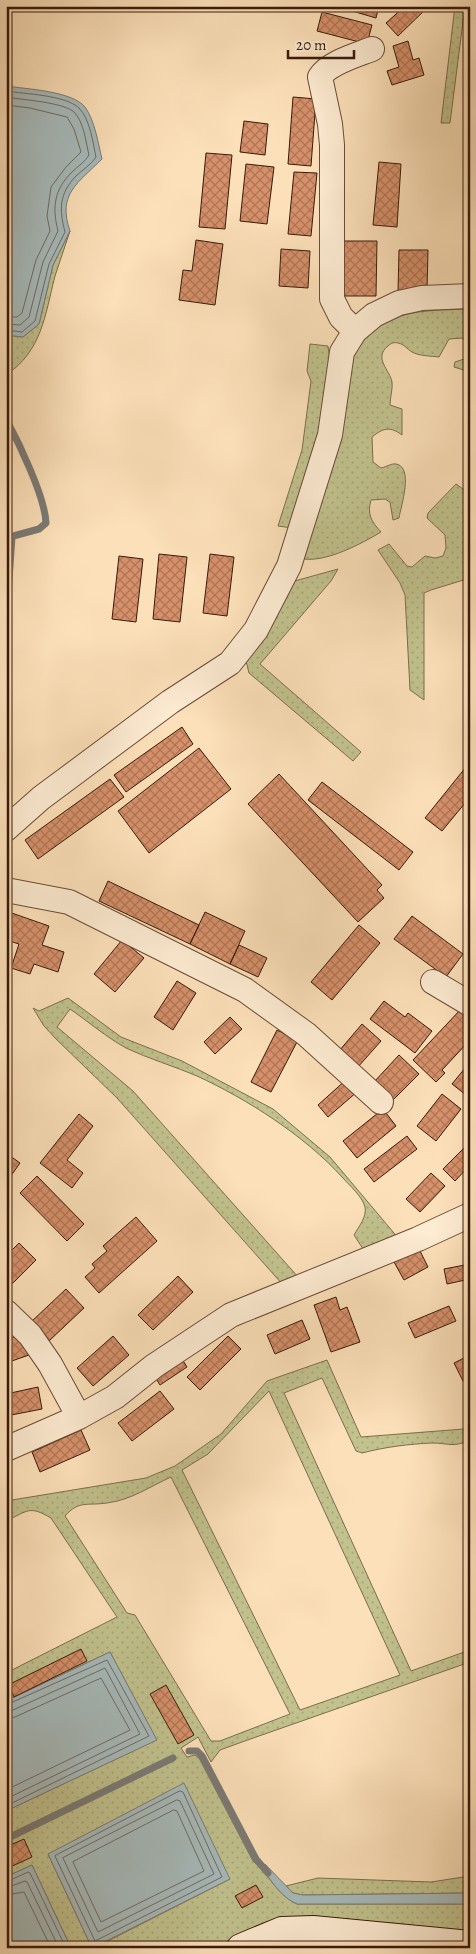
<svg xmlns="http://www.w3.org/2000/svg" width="476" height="1954" font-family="Alegreya,serif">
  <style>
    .grass { fill: url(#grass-dots); stroke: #7d6e4d; fill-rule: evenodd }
    .water { fill: #a6babb; stroke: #7a7a75 }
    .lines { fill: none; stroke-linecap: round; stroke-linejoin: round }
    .shore { stroke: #706a64; stroke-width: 1 }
    .stream { stroke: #7a7a75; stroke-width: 7 }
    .building { fill: url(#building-cross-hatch); stroke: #391a0c }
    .street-casing { stroke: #6a4c37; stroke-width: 26 }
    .secondary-casing { stroke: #391a0c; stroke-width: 30 }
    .street { stroke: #fdebd2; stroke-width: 24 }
    .secondary { stroke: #fdebd2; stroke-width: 28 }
  </style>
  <defs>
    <pattern id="grass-dots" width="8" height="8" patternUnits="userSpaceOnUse" patternTransform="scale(1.25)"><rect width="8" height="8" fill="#c1c28e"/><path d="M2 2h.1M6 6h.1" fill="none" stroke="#a7a679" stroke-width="1.8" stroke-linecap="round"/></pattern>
    <pattern id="building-cross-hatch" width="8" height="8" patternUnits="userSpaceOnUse" patternTransform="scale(1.25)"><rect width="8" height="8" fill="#d6906a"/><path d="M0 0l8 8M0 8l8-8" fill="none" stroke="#af7556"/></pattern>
  </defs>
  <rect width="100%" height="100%" fill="#fce0b9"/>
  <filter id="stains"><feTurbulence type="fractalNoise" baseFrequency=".004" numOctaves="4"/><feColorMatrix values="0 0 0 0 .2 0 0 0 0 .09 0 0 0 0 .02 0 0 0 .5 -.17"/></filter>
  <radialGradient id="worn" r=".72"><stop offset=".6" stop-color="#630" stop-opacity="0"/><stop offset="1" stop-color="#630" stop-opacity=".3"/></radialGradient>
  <!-- grass -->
  <path class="grass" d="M455,6H465L450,123H441Z
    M70,231C65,246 60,261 55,276C45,315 42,351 6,375V335L23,337L39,324L53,265Z
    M470,309V372L454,367L455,362L464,359L469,355V349L463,338L449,339L439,357C431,356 419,356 412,352C407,349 404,344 398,343C394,342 391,343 388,346C373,358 390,370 392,382C393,389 390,397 390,405L402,409V435C390,426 383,428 372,437L373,462L381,468C386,467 392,463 396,464C414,467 401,506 399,518L393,520L390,502L385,499L371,500C367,514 371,521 381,532C361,544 327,562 304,559L299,547L355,348C391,308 419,311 470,309Z
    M310,344L328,346L331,367L330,390L292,528L278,526L302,450L311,381L307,371Z
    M456,484L470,494V578L431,590L424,593V700L410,690L405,595L400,583L378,550L389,544L407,566L412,567L425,556L435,558L443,556L446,548L445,535L427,518L428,513Z
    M338,569L331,581L260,664L361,752L353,761L249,673L245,657L291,582Z
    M68,998L121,1037L182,1061L273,1109L330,1157L399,1239L365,1252L354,1235C359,1226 367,1217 365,1207C362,1196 350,1186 342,1177C305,1136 247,1099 197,1076C174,1066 149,1059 126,1048C106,1037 89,1022 70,1009L57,1027L133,1091L299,1278L283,1285L117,1098L56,1039L44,1026L33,1008L39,1011Z
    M327,1360L361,1437L464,1429L470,1425V1440C453,1448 449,1443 432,1443C409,1444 385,1447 362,1453L356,1451L322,1378L284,1393L411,1671L470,1650V1662L242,1742L220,1750L211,1762L198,1737L181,1748L187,1757L195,1755L199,1758L253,1861C269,1874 278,1896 297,1904H470V1939L237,1937L213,1948H94L230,1879L48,1854L92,1948H71L32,1865L6,1877V1841L173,1760L172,1757L6,1837V1811L156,1740L110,1652L6,1701V1673L117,1617L51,1518C29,1505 28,1511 6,1521V1501L146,1478L175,1466L221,1434L267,1381ZM269,1391L400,1675L300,1710L182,1470L208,1454ZM171,1477L290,1714L220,1741H211L135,1615L127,1613L65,1516C79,1500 87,1506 107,1503C131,1500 149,1487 171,1477Z
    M470,1876V1893L303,1895L293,1893L286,1886L318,1878L431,1882Z"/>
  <!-- water -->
  <path class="water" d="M6,86C26,89 72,91 85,107C95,121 98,143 102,159C78,183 57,194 70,231L53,265L39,324L23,337L6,335Z
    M110,1652L157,1740L6,1811V1701Z
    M184,1783L230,1879L92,1948L48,1854Z
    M265,1864L293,1893L303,1895L470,1893V1904H297C282,1898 271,1881 262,1868Z
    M32,1865L71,1948H6V1877Z"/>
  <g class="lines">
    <!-- shore -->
    <path class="shore" d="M6,91C25,94 65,95 79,108C90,119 93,143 96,157C91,165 82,170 76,176C59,194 59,209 65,232L49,264L35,321L22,332L6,330
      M6,97C22,100 65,102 75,113C84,123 86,143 89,155C85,162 78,166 72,172C54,190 52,207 58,231L43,262L29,317L20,325L6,324
      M6,105L30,108L67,117L74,129L81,152L66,167L51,187L47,216L50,231L36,260L22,313L17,317H6
      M6,1705L107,1660L149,1736L6,1806
      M6,1711L13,1710L105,1668L140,1734L6,1799
      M6,1719L15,1717L101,1678L130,1730L6,1790
      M180,1791L183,1792L222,1877L95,1941L55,1856Z
      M177,1800L180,1801L214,1874L98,1932L63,1858Z
      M174,1810L177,1811L204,1871L101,1922L73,1862Z
      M6,1882L28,1872L30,1873L66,1948
      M6,1888L25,1881L27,1882L59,1948
      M6,1895L24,1892L51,1948"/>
    <!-- stream -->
    <path class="stream" d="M6,419C19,443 45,497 46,523L39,529L6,538
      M6,622L12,537
      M189,1751H197L202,1756L256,1859L268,1873
      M6,1839L173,1758"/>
  </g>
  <!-- building -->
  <path class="building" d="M335,6H379L376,18Z
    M405,6H425L427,8L398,36L386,23Z
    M322,12L372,25L367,44L317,31Z
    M408,41L413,60L419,58L424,75L392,85L387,71L399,67L393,46Z
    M293,97L316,99L311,166L288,164Z
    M244,121L268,124L265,155L240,152Z
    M206,153L232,155L225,229L199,227Z
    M379,162L401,164L397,227L373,225Z
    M246,164L274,167L267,224L240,221Z
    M294,172L317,173L311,236L288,234Z
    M196,240L223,244L215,305L179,300L183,270L192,271Z
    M343,241H377L376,296H341Z
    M281,249L310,251L308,288L279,286Z
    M399,250H428L427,292H398Z
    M159,554L187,557L180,622L153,619Z
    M210,554L234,557L227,616L203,613Z
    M119,556L143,559L136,622L112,619Z
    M182,727L193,744L126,792L114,775Z
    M199,748L231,789L149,853L118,811Z
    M470,762V797L442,831L425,818Z
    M279,774L382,885L377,890L384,898L358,922L248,804Z
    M110,779L124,797L38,859L25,840Z
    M322,782L413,852L399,870L308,800Z
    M108,881L199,925L190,944L99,901Z
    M6,911L49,926L42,945L64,952L58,972L34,964L30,974L11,968L19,944L6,940Z
    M205,912L245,931L230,964L190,944Z
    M412,916L463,954L446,977L394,939Z
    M359,925L380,943L332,1000L311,982Z
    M122,940L144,958L115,992L94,974Z
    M239,945L267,958L258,977L230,964Z
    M177,981L196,993L173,1030L154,1017Z
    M384,1001L405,1017L408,1013L432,1031L415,1053L370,1019Z
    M462,1008L470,1015V1040L442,1070L445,1073L436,1082L413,1060Z
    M230,1017L242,1029L215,1054L204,1042Z
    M362,1024L381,1041L357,1068L339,1051Z
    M277,1030L298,1040L271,1092L251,1082Z
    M399,1055L419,1074L393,1100L374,1082Z
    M470,1062V1098L452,1084Z
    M347,1079L358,1091L328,1117L318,1105Z
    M442,1094L461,1109L436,1141L417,1126Z
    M383,1109L396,1126L357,1158L343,1141Z
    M79,1114L93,1126L67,1160L83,1173L72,1188L40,1163Z
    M407,1136L417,1149L374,1182L364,1169Z
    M464,1148L470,1154V1165L455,1181L443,1169Z
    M6,1153L20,1163L6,1183Z
    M431,1173L445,1186L420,1212L406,1199Z
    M37,1176L84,1224L67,1241L20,1193Z
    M136,1217L157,1241L99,1293L85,1277L95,1268L92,1264L107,1251L103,1246Z
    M19,1243L36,1260L6,1290V1256Z
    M419,1249L428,1267L404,1280L394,1262Z
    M470,1264V1279L447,1284L444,1269Z
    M178,1276L193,1292L153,1330L138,1315Z
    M66,1289L84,1308L49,1341L31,1322Z
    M336,1297L340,1310L347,1307L360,1342L331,1352L314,1305Z
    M449,1306L456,1321L415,1338L408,1323Z
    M302,1320L310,1339L275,1354L267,1335Z
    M21,1334L29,1355L6,1363V1340Z
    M113,1336L129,1355L93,1386L77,1368Z
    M228,1336L241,1349L200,1390L187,1377Z
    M470,1355V1378L463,1381L454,1363Z
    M182,1359L187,1367L160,1385L155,1377Z
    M38,1387L42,1409L6,1416V1394Z
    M160,1391L174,1409L132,1441L118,1423Z
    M81,1430L90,1450L40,1472L32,1452Z
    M81,1649L87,1661L14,1697L8,1685Z
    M166,1685L194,1735L178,1744L150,1694Z
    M24,1839L32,1857L6,1869V1847Z
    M256,1885L263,1897L242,1908L235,1896Z"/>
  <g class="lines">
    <defs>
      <path id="street" d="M355,331L341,317L332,299V145L330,124L320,77C328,63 357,55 372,49
        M6,829L41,798L170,702L230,663L256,630L289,566L330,435L342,352L355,331L374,315L399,303L422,298L470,296
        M6,890L69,902L245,990L306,1034L381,1102
        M433,982L470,1004
        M6,1312L30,1335L50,1364L79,1417
        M6,1449L79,1417L115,1397L154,1366L231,1315L418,1239L470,1215"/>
      <path id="secondary" d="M241,1948L282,1931L313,1930L470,1945"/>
    </defs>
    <!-- street casing -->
    <use href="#street" class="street-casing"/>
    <!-- secondary casing -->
    <use href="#secondary" class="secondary-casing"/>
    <!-- street -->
    <use href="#street" class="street"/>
    <!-- secondary -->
    <use href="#secondary" class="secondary"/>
  </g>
  <!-- margin -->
  <rect width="476" height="1954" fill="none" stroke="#fce0b9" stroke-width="25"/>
  <rect x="8" y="8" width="461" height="1939" fill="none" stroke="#391a0c" stroke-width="2.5"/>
  <rect x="12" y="12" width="451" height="1929" fill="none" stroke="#391a0c"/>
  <!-- scale -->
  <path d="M288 50v8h66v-8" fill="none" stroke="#391a0c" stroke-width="2.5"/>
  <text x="296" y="50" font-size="15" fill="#391a0c" stroke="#fdebd2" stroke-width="4" paint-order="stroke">20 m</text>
  <rect width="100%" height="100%" filter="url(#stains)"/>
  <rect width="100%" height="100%" fill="url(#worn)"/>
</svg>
